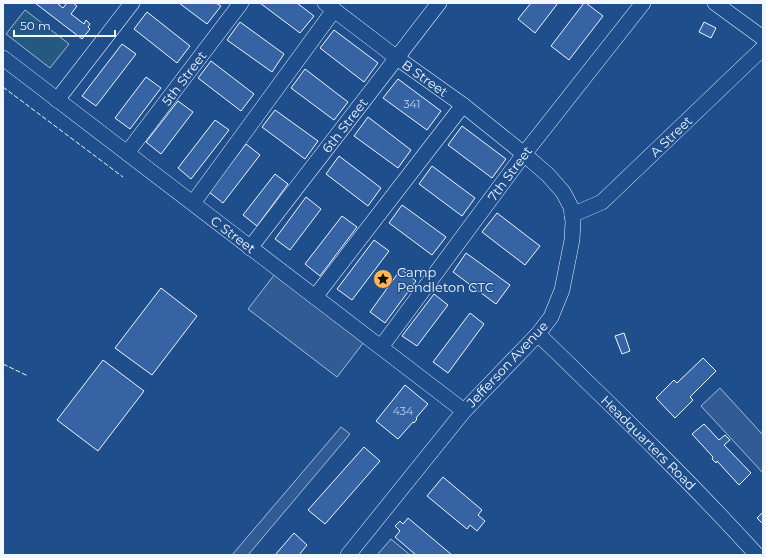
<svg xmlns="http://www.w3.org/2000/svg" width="766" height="558" font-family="Montserrat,sans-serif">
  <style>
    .green { fill: #245a82; stroke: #a8bbd7 }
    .parking { fill: #305b95; stroke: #a8bbd7 }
    .building { fill: #3563a3; stroke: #f2f6ff }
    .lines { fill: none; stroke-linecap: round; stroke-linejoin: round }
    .minor-casing { stroke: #f2f6ff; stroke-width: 16 }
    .minor { stroke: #1f4e8c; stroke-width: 15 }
    .fence { stroke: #f2f6ff; stroke-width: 1; stroke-dasharray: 5 2; stroke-linecap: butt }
    .labels { text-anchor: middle; stroke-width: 3; stroke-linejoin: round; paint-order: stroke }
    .number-label { font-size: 11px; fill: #c3d1e8 }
    .street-label { font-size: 13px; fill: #f2f6ff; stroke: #1f4e8c }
    .poi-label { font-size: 13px; fill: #f2f6ff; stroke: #1f4e8c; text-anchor: start }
  </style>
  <rect width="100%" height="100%" fill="#1f4e8c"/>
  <!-- green -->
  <path class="green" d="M25,10L69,44L50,68L6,34Z"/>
  <!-- parking -->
  <path class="parking" d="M275,274L364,342L337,377L248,309Z
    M720,388L763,435V473L701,406Z
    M341,427L350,434L248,555H232Z
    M391,539L410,555H377Z"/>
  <!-- building -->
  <path class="building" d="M35,3H59L58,4L63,8L67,3H73L77,6L71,14L84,24L86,20L90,24L88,27L90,29L82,39Z
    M179,3H216L221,6L207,24Z
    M260,3H297L314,16L300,33Z
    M531,3H558L535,33L518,19Z
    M584,3H586L603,16L569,60L551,46Z
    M147,12L190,46L177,63L134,29Z
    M240,22L284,54L272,72L227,40Z
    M704,22L716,28L711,38L699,32Z
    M334,30L378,63L364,82L320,48Z
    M122,44L136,54L96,106L82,96Z
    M211,61L254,94L241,111L198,78Z
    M305,69L348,102L334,120L291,88Z
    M146,77L161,88L130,129L115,118Z
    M398,79L441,111L427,130L383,98Z
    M178,101L193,112L161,154L146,142Z
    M275,110L318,141L305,159L262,127Z
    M368,117L411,150L398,168L354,136Z
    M215,120L229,130L191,179L178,168Z
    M462,126L506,159L492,178L448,145Z
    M246,144L260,155L223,203L209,192Z
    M339,156L381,188L368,206L326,174Z
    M432,166L475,198L462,216L419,184Z
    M275,174L288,184L257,226L243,215Z
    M306,197L321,209L290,250L275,239Z
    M402,205L446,237L432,255L389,223Z
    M497,213L540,246L525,265L482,232Z
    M342,216L357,227L320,276L305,264Z
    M374,240L389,251L352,300L337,289Z
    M466,253L510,285L496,304L453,272Z
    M401,269L416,281L385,323L370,312Z
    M161,288L197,316L152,375L115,348Z
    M434,294L448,305L417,346L402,336Z
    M470,313L484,324L448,373L433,362Z
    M624,333L630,351L622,354L615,336Z
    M703,358L716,371L690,397L693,400L675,418L656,398L674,380L677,383Z
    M103,360L144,391L98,451L57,420Z
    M405,385L428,404L416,418L417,419L414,423L413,422L398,439L376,421Z
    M704,424L719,440L725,435L730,440L724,445L751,473L739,485L717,461L716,463L712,459L713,457L692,434Z
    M364,447L380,461L325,524L308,510Z
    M443,477L482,510L478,515L485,521L477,531L470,525L467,529L427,496Z
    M763,512V524L757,518Z
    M408,518L452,555H416L395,537L400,531L395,526L400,521L403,524Z
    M294,533L307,545L299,555H275Z"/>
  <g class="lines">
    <defs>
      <g id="minor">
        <path id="s1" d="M325,3L397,58L463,105L524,154L548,175L563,192L571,207L573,221L572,240L562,290L551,317L538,334L464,411L348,555"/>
        <path d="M715,3L763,38"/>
        <path id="s2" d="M3,58L464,411"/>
        <path d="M57,100L132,3"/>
        <path id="s3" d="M127,153L241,3"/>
        <path d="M193,203L334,10"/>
        <path id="s4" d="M572,215L602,202L763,48"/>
        <path id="s5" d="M250,248L439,3"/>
        <path d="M315,297L463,105"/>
        <path id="s6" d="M538,334C612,406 687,478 757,555"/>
        <path id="s7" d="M381,347L524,154L643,3"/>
      </g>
    </defs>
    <!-- minor casing -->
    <use href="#minor" class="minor-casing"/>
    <!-- minor -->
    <use href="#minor" class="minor"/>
    <!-- fence -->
    <path class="fence" d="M3,87L123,177
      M3,364L28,376"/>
  </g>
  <!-- icons -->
  <defs>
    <symbol id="sight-disc" viewBox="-11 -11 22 22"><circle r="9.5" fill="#ffb74d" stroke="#1f4e8c"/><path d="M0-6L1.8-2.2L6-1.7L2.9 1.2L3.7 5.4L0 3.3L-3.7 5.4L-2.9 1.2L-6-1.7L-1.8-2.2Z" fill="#111"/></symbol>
  </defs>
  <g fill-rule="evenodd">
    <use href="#sight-disc" x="372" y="268" width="22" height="22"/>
  </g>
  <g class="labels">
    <!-- number labels -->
    <g class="number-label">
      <text x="412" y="108">341</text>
      <text x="403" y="415">434</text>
    </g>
    <!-- street labels -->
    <g class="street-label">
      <text dy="5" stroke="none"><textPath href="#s3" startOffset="94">5th Street</textPath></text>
      <text dy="5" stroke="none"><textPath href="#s1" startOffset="125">B Street</textPath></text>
      <text dy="5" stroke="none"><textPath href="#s5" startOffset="155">6th Street</textPath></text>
      <text dy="5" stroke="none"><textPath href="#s4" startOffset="128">A Street</textPath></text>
      <text dy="5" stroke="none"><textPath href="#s7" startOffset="216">7th Street</textPath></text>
      <text dy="5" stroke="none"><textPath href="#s2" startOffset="290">C Street</textPath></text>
      <text transform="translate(507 364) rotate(-47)" y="5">Jefferson Avenue</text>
      <text dy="5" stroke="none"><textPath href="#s6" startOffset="155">Headquarters Road</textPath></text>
    </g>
    <!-- poi labels -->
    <g class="poi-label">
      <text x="397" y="277">Camp<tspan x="397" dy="15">Pendleton CTC</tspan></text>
    </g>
  </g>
  <!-- border -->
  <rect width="766" height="558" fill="none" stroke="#f2f6ff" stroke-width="8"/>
  <!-- scale -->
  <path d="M14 30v6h101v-6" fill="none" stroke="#f2f6ff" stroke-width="2"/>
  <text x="20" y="30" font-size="12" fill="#f2f6ff" stroke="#1f4e8c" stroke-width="3" paint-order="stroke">50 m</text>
</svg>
